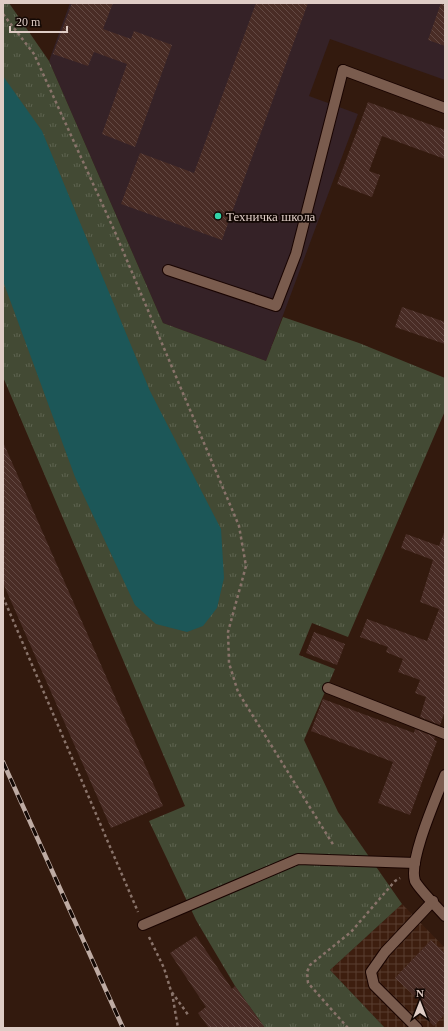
<svg xmlns="http://www.w3.org/2000/svg" width="448" height="1031" font-family="Georgia,serif">
  <style>
    .industrial { fill: url(#industrial-grid) }
    .education { fill: #352227 }
    .grass { fill: url(#grass-tufts) }
    .water { fill: #1c5758 }
    .building { fill: url(#building-back-hatch) }
    .lines { fill: none; stroke-linecap: round; stroke-linejoin: round }
    .service-casing { stroke: #190400; stroke-width: 12 }
    .minor-casing { stroke: #190400; stroke-width: 12 }
    .path { stroke: #89736a; stroke-width: 2.5; stroke-dasharray: 3 3; stroke-linecap: butt }
    .service { stroke: #7a5c4e; stroke-width: 10 }
    .minor { stroke: #7a5c4e; stroke-width: 10 }
    .rail-casing { stroke: #beaba3; stroke-width: 4.5 }
    .rail { stroke: #130804; stroke-width: 3; stroke-dasharray: 9; stroke-linecap: butt }
    .poi-dot { fill: #33d4a8; stroke: #130804; stroke-width: 1.5 }
    .labels { text-anchor: middle; stroke-width: 3.5; stroke-linejoin: round; paint-order: stroke }
    .poi-label { font-size: 13px; fill: #dfcdc6; stroke: #130804; text-anchor: start }
  </style>
  <defs>
    <pattern id="industrial-grid" width="8" height="8" patternUnits="userSpaceOnUse"><rect width="8" height="8" fill="#3d1e0f"/><path d="M0 4h8M4 0v8" fill="none" stroke="#593e30"/></pattern>
    <pattern id="grass-tufts" width="24" height="20" patternUnits="userSpaceOnUse"><rect width="24" height="20" fill="#434a34"/><path d="M3 7l-1-3M5 7V3M7 7l1-3M15 17l-1-3M17 17v-4M19 17l1-3" fill="none" stroke="#5e6350"/></pattern>
    <pattern id="building-back-hatch" width="6" height="6" patternUnits="userSpaceOnUse"><rect width="6" height="6" fill="#492c25"/><path d="M-1 5l2 2M0 0l6 6M5-1l2 2" fill="none" stroke="#634943"/></pattern>
  </defs>
  <rect width="100%" height="100%" fill="#331a0e"/>
  <!-- industrial -->
  <path class="industrial" d="M402,904L445,948V1028H385L330,970Z"/>
  <!-- education -->
  <path class="education" d="M70,3H445V80L330,39L309,96L358,114L266,361L163,323L49,61Z"/>
  <!-- grass -->
  <path class="grass" d="M3,3H9L49,61L163,323L266,361L283,317L359,343L445,378V411L348,637L312,623L299,655L335,669L304,740L338,812L402,904L330,970L385,1028H265L235,986L196,920L149,821L185,806L3,377Z"/>
  <!-- water -->
  <path class="water" d="M3,76L42,131L150,391L221,529L224,578L217,608L203,626L187,632L156,624L135,605L75,477L3,281Z"/>
  <!-- building -->
  <path class="building" d="M72,3H113L103,29L131,39L134,31L172,45L135,147L102,134L127,64L94,52L88,66L53,54Z
    M256,3H308L222,240L121,204L140,153L194,173Z
    M441,3H445V46L428,40Z
    M368,102L445,130V159L382,136L369,171L380,175L372,197L337,184Z
    M402,307L445,322V344L395,327Z
    M3,442L163,806L111,828L3,583Z
    M444,533L445,711L440,725L420,717L426,697L415,693L420,680L398,672L403,659L386,652L388,647L360,637L367,619L427,641L439,609L420,602L433,560L401,548L406,534L439,546Z
    M314,632L345,644L337,665L306,653Z
    M323,699L414,733L415,729L435,737L434,740L437,741L410,815L378,803L393,762L311,731Z
    M196,936L232,989L235,986L265,1028H209L198,1013L206,1007L170,953Z
    M431,940L445,953V1014L434,1026L416,1009L422,1003L395,978Z"/>
  <g class="lines">
    <defs>
      <path id="service" d="M168,270L276,306L296,254L343,70
        M143,925L298,859L415,863
        M417,1028L374,985L371,972L385,952L433,901"/>
      <path id="minor" d="M343,70L445,108
        M328,688L445,734
        M445,775C437,796 408,861 415,881C419,889 438,908 445,916"/>
    </defs>
    <!-- service casing -->
    <use href="#service" class="service-casing"/>
    <!-- minor casing -->
    <use href="#minor" class="minor-casing"/>
    <!-- path -->
    <path class="path" d="M3,14L34,54L115,232L239,526L246,566L228,632L229,663L238,692L334,846
      M3,597L138,912
      M149,937L164,968L171,991L189,1016
      M172,993L178,1028
      M348,1028L308,983L307,972L310,965L351,932L395,881L400,878"/>
    <!-- service -->
    <use href="#service" class="service"/>
    <!-- minor -->
    <use href="#minor" class="minor"/>
    <defs>
      <path id="rail" d="M3,762L123,1028"/>
    </defs>
    <!-- rail casing -->
    <use href="#rail" class="rail-casing"/>
    <!-- rail -->
    <use href="#rail" class="rail"/>
  </g>
  <!-- markers -->
  <circle class="poi-dot" cx="218" cy="216" r="4"/>
  <g class="labels">
    <!-- poi labels -->
    <g class="poi-label">
      <text x="226" y="221">Техничка школа</text>
    </g>
  </g>
  <!-- border -->
  <rect width="448" height="1031" fill="none" stroke="#dfcdc6" stroke-width="8"/>
  <!-- north arrow -->
  <g transform="translate(420 1003)" stroke="#130804" stroke-width="3" paint-order="stroke">
  <path d="M0-3L7 15L0 10L-7 15Z" fill="#dfcdc6"/>
  <text y="-6" font-size="11" font-weight="bold" text-anchor="middle" fill="#dfcdc6">N</text>
  </g>
  <!-- scale -->
  <path d="M10 26v6h57v-6" fill="none" stroke="#dfcdc6" stroke-width="2"/>
  <text x="16" y="26" font-size="12" fill="#dfcdc6" stroke="#130804" stroke-width="3" paint-order="stroke">20 m</text>
</svg>
